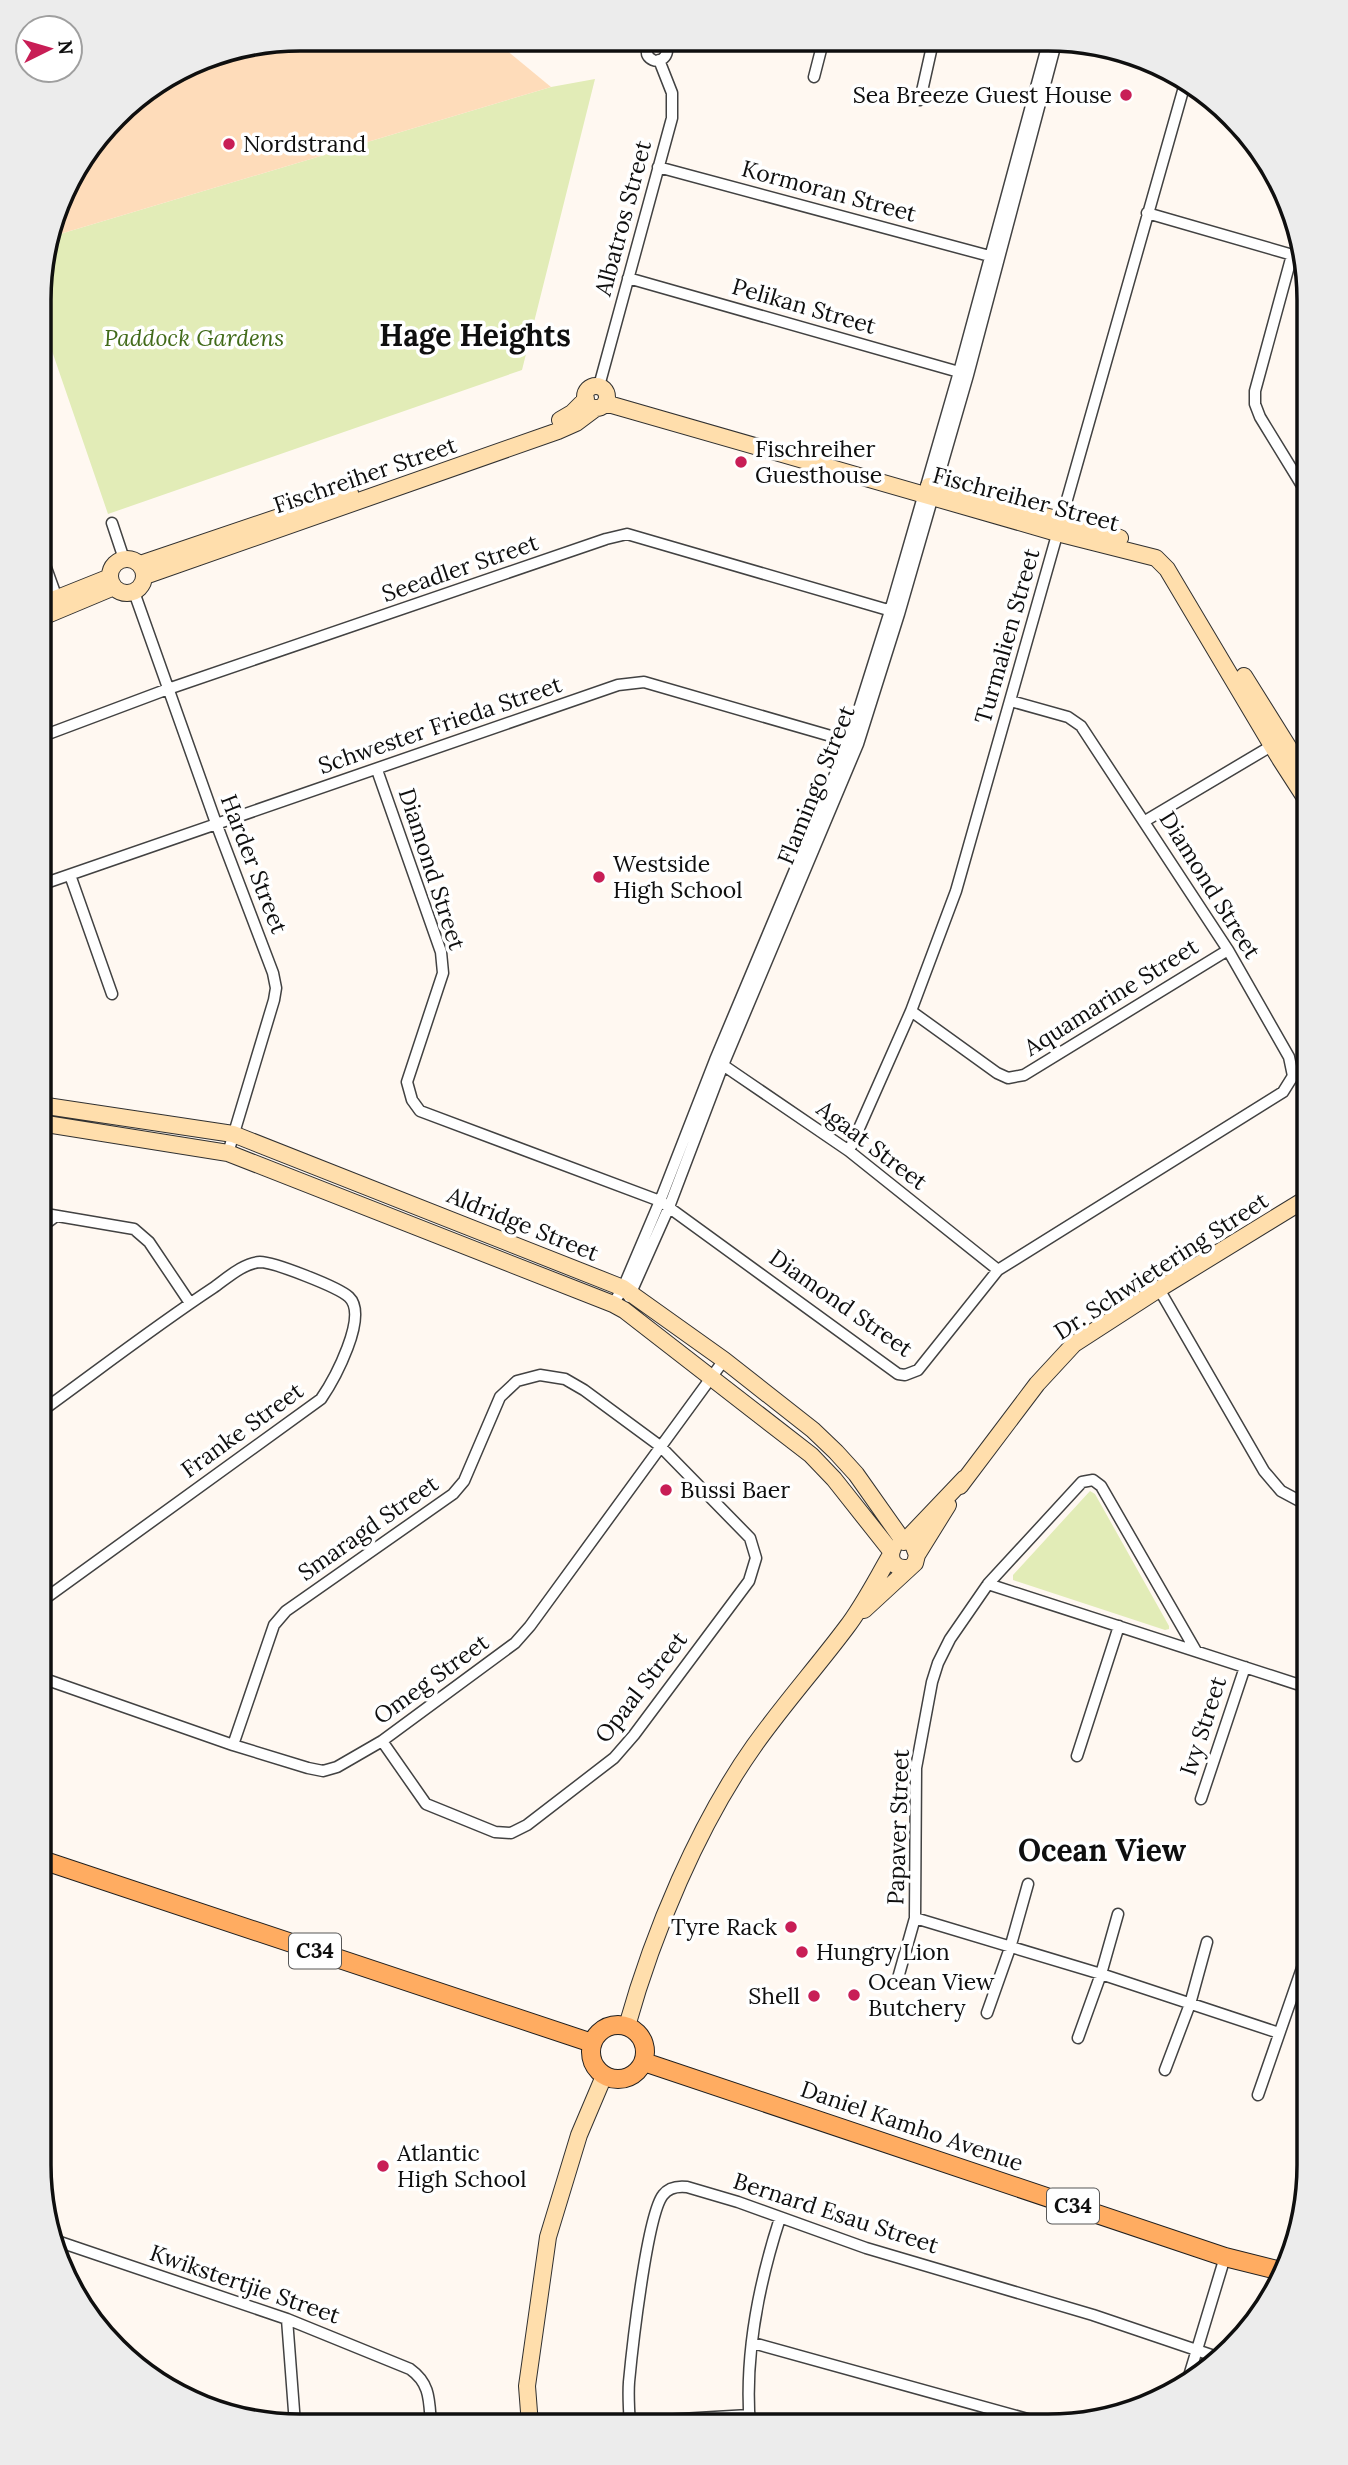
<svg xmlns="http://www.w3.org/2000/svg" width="1348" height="2465" font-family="Lora,serif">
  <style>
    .green { fill: #e2ecb7 }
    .sand { fill: #fedcba }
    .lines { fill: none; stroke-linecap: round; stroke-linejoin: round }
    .street-casing { stroke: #424242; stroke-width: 13 }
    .secondary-casing { stroke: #313131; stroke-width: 18 }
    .primary-casing { stroke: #202020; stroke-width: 20 }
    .street { stroke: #fff; stroke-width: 10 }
    .secondary { stroke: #ffdeac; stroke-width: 16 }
    .primary { stroke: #ffac61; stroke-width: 18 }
    .poi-dot { fill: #c81e56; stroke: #fff; stroke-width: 2.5 }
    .labels { text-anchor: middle; stroke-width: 7; stroke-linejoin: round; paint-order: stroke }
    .shield { fill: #fff; stroke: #575757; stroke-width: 2 }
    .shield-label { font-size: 21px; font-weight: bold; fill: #0f0f0f }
    .poi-label { font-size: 23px; fill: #0f0f0f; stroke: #fff; text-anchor: start }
    .street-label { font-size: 23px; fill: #0f0f0f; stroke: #fff }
    .park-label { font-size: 23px; font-style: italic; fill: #426b1a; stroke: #fff }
    .district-label { font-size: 30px; font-weight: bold; fill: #0f0f0f; stroke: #fff }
    .rim { fill: none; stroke: #0f0f0f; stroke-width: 3.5 }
  </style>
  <rect width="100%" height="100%" fill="#fff8f1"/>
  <!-- green -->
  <path class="green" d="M595,79L522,370L108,514L41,319V266L50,237L551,87Z
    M1090,1491L1095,1494L1169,1626V1629L1165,1630L1013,1580V1575Z"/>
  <!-- sand -->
  <path class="sand" d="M300,39L494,40L551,87L50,237L66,184L127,104L200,58Z"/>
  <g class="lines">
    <defs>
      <path id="street" d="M655,41C648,45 642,55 653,60C665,65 676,44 656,41
        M666,45L682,41
        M814,77L823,42
        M920,100L933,42
        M658,167L997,258
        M1147,213L1303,258
        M1292,255L1255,391V404L1260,417L1309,497
        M628,278L966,374
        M599,386L672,118V93L659,60
        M112,523L124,559
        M40,551L59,604
        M134,592L216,823L273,973L276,988L274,1000L228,1153
        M40,737L168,689L606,539L627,534L895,612
        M377,770L441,952L443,973L407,1082L412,1100L420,1111L660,1201L898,1374L905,1375L918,1370L998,1270L1283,1092L1293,1076L1289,1057L1228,950L1081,726L1068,717L1011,701
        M1145,821L1278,742
        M70,875L112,994
        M40,885L618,685L644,682L855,743
        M911,1011L997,1073L1008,1078L1024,1075L1228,950
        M717,1061L849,1151L998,1270
        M849,1151L911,1011L956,891L1184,87L1188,82
        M40,1213L134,1229L149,1242L190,1303
        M40,1228L56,1216
        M1159,1289L1264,1471L1281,1491L1309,1506
        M629,1297L669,1207L723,1065L858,744L899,614L968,375L1056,43
        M613,1304L623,1288L660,1201L715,1060L849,741L890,611L959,372L1048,43
        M988,1584L1082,1482L1093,1480L1101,1486L1196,1651
        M39,1603L321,1399C334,1380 369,1316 349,1297C338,1287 274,1262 260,1262C243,1263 226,1279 213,1288C154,1327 97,1371 39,1413
        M39,1677L233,1745L308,1768L323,1771L337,1767L382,1741L515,1643L530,1626L724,1360
        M233,1745L274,1625L286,1611L453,1494L464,1481L500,1397L517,1381L540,1375L565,1379L584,1390L660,1446L750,1538L756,1558L749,1581L634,1735L614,1758L527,1825L511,1833L495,1832L426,1804L382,1741
        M1077,1756L1119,1626
        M1201,1799L1245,1667
        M898,1978L915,1918
        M987,2013L1010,1948L1028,1884
        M1279,2033L1101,1974L915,1918L916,1768L932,1682L938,1663L950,1639L988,1584L1309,1688
        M1078,2038L1101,1974L1118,1914
        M1165,2070L1190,2004L1207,1942
        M1258,2095L1309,1948
        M51,2239L287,2319L410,2369C431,2384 429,2401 431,2425
        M287,2319L295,2424
        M753,2343L1031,2420L1039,2426
        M1186,2386L1225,2257
        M630,2422L749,2415
        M630,2425C629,2411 628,2396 629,2382C632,2350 647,2215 663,2195C669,2187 678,2186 687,2187L738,2202L866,2248L1093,2315L1220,2358
        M750,2426C744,2356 759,2283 780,2218"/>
      <path id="secondary" d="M585 397a11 11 0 1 1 22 0a11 11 0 1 1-22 0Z
        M605,403L1057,533L1156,558L1167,569L1280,759L1309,804
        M560,420L572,413L586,399
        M929,486L1060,520L1120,538
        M110 576a17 17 0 1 1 34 0a17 17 0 1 1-34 0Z
        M140,564L350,493
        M145,576L558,431L576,423L596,408
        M40,605L110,577
        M40,618L114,587
        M1244,676L1309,780
        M40,1105L233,1134L623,1288L724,1360L813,1430L836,1452L856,1474L904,1542L965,1478
        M40,1123L228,1153L613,1304L624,1310L811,1455L834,1479L891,1551
        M960,1486L1037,1384L1074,1344L1159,1289L1309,1197
        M893,1548C888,1559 894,1569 907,1568
        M917,1555L948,1505
        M864,1610L915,1563L917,1555L914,1547
        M627,2026C653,1933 698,1825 754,1746C783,1705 816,1668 846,1628C863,1606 876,1580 890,1556
        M530,2425L527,2386L548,2237L579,2135L604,2076"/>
      <path id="primary" d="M39,1859L592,2043
        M591 2052a27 27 0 1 1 54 0a27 27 0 1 1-54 0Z
        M644,2062L1225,2257L1285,2272"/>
    </defs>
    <!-- street casing -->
    <use href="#street" class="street-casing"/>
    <!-- secondary casing -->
    <use href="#secondary" class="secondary-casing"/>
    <!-- primary casing -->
    <use href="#primary" class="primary-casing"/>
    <!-- street -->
    <use href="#street" class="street"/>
    <!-- secondary -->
    <use href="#secondary" class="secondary"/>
    <!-- primary -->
    <use href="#primary" class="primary"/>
  </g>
  <!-- markers -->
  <g class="poi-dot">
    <circle cx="1126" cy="95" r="7"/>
    <circle cx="229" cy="144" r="7"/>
    <circle cx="741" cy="462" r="7"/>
    <circle cx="599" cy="877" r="7"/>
    <circle cx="666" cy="1490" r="7"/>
    <circle cx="791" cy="1927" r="7"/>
    <circle cx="802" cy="1952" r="7"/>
    <circle cx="854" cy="1995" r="7"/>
    <circle cx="814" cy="1996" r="7"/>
    <circle cx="383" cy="2166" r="7"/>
  </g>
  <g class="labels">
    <!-- shield labels -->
    <g class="shield">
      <rect x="289" y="1933.5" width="52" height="35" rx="5"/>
      <rect x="1047" y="2188.5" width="52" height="35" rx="5"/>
    </g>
    <g class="shield-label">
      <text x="315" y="1958">C34</text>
      <text x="1073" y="2213">C34</text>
    </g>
    <!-- poi labels -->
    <g class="poi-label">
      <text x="1112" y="103" text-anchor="end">Sea Breeze Guest House</text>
      <text x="243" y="152">Nordstrand</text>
      <text x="755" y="457">Fischreiher<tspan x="755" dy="26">Guesthouse</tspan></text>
      <text x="613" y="872">Westside<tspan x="613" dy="26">High School</tspan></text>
      <text x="680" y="1498">Bussi Baer</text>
      <text x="777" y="1935" text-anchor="end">Tyre Rack</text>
      <text x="816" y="1960">Hungry Lion</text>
      <text x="868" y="1990">Ocean View<tspan x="868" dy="26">Butchery</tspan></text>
      <text x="800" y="2004" text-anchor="end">Shell</text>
      <text x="397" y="2161">Atlantic<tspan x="397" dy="26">High School</tspan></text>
    </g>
    <!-- street labels -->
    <g class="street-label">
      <text transform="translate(829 191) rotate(15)" y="8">Kormoran Street</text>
      <text transform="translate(623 218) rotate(-75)" y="8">Albatros Street</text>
      <text transform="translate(804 306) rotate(16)" y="8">Pelikan Street</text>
      <text transform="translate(365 475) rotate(-19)" y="8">Fischreiher Street</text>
      <text transform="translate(1026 499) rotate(15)" y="8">Fischreiher Street</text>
      <text transform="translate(460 568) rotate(-19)" y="8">Seeadler Street</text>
      <text transform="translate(1007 636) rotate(-74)" y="8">Turmalien Street</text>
      <text transform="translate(440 725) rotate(-19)" y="8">Schwester Frieda Street</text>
      <text transform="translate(816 785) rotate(-68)" y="8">Flamingo Street</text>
      <text transform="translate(254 864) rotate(69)" y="8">Harder Street</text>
      <text transform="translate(432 869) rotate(72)" y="8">Diamond Street</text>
      <text transform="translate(1210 885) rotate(58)" y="8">Diamond Street</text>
      <text transform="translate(1111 997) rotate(-32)" y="8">Aquamarine Street</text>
      <text transform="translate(872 1145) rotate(37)" y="8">Agaat Street</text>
      <text transform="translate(523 1224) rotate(22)" y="8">Aldridge Street</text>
      <text transform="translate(1161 1266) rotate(-33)" y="8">Dr. Schwietering Street</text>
      <text transform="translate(841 1303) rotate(35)" y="8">Diamond Street</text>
      <text transform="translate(242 1430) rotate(-36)" y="8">Franke Street</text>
      <text transform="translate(368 1528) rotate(-35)" y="8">Smaragd Street</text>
      <text transform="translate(431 1679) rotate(-36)" y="8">Omeg Street</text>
      <text transform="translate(641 1687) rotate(-52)" y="8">Opaal Street</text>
      <text transform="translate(1203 1726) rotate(-72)" y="8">Ivy Street</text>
      <text transform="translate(898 1827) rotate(-88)" y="8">Papaver Street</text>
      <text transform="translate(912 2126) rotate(19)" y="8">Daniel Kamho Avenue</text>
      <text transform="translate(836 2213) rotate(18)" y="8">Bernard Esau Street</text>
      <text transform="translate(245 2284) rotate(19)" y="8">Kwikstertjie Street</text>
    </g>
    <!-- park labels -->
    <g class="park-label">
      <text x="194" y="346">Paddock Gardens</text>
    </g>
    <!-- district labels -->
    <g class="district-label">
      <text x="475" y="346">Hage Heights</text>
      <text x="1102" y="1861">Ocean View</text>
    </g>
  </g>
  <!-- crop -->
  <path d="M0 0H1348V2465H0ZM300 51H1048A249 249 0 0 1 1297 300V2165A249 249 0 0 1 1048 2414H300A249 249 0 0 1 51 2165V300A249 249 0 0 1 300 51Z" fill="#ececec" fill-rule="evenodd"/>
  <path class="rim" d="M300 51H1048A249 249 0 0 1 1297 300V2165A249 249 0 0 1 1048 2414H300A249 249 0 0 1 51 2165V300A249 249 0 0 1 300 51Z"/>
  <!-- north arrow -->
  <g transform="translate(49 49) rotate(85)"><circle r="33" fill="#ffffff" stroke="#9f9f9f" stroke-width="2"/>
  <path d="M0-5L12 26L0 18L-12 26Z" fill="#c81e56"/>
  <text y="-10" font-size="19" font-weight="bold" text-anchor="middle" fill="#0f0f0f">N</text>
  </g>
</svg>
